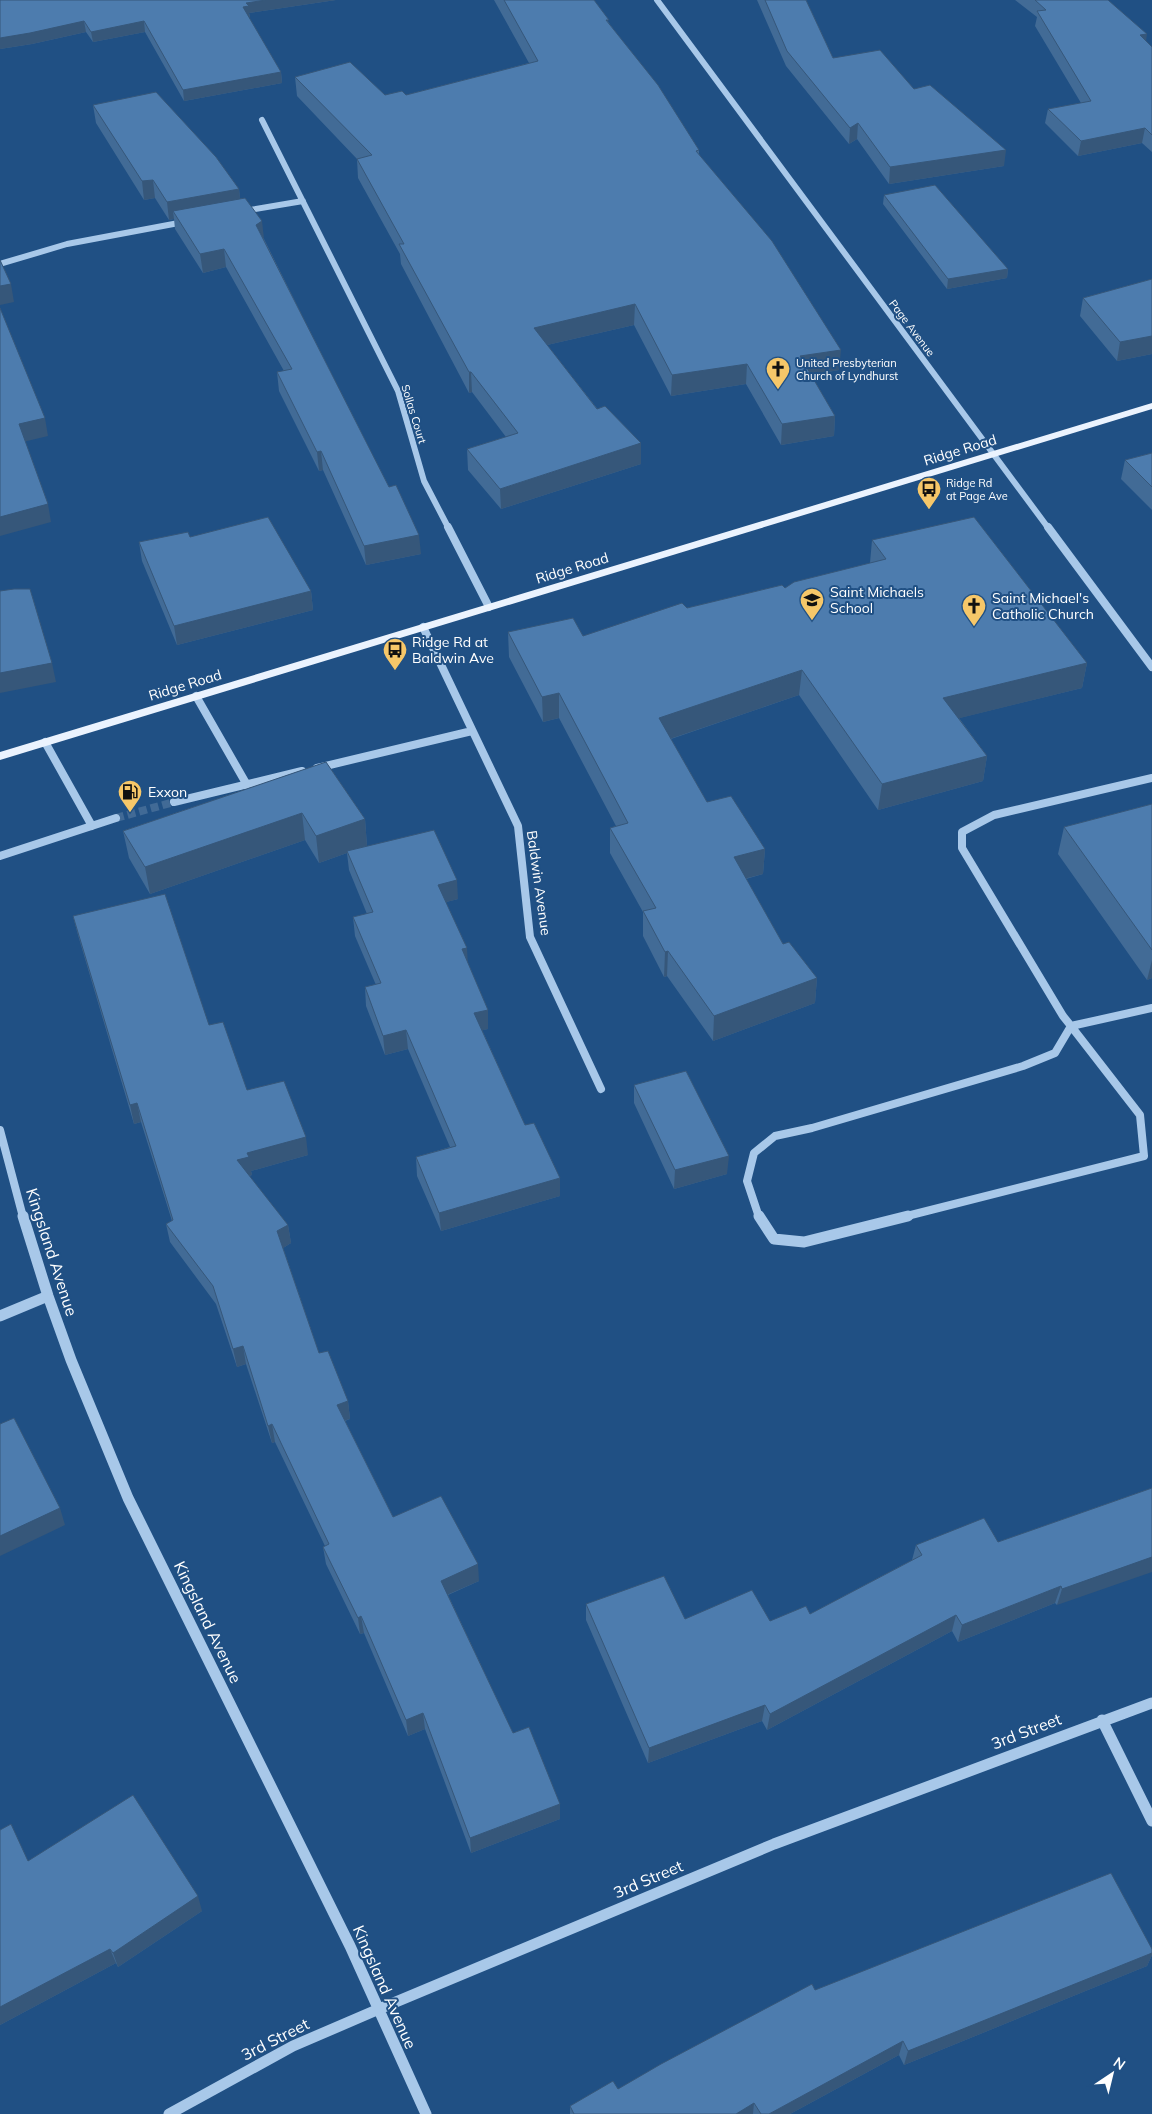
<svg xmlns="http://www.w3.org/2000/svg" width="1152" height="2114" font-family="Mulish,sans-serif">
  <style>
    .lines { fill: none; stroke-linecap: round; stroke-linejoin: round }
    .minor-tunnel { stroke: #416a96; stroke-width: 8; stroke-dasharray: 8 4; stroke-linecap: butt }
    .minor-far2 { stroke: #a8c8e9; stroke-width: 6 }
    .minor-far1 { stroke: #a8c8e9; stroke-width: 8 }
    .minor { stroke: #a8c8e9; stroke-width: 11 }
    .major { fill: #ebf3fe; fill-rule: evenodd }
    .wall { fill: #426b96 }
    .shaded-wall { fill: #36577a }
    .building { fill: #4d7cae; stroke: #36577a }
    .labels { text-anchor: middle; stroke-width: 4; stroke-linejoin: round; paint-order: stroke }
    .far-street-label { font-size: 11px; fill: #fff; stroke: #205084 }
    .far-poi-label { font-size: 11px; fill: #fff; stroke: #205084; text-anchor: start }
    .street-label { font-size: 14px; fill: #fff; stroke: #205084 }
    .poi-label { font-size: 14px; fill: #fff; stroke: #205084; text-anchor: start }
    .near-street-label { font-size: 16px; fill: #fff; stroke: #205084 }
  </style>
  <rect width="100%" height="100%" fill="#205084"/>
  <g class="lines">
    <!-- minor-tunnel -->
    <path class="minor-tunnel" d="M116,818L174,802"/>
    <!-- minor-far2 -->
    <path class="minor-far2" d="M657,0L1049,529
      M262,120L398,391L424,481L449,529
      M244,211L303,201
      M0,264L67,244L184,222"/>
    <!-- minor-far1 -->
    <path class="minor-far1" d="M448,527L489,607
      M1048,527L1152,667
      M423,627L518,826L530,937L601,1089
      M196,696L247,785
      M45,742L92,826
      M317,768L472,731
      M174,802L302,771
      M0,856L116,818
      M1071,1026L1063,1016L962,848V832L994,815L1152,778
      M1071,1026L1152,1008
      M0,1130L23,1217
      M759,1217L747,1181L754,1153L775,1136L812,1128L1023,1066L1055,1053L1071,1026
      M903,1217L1144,1156L1140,1115L1071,1026"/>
    <!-- minor -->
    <path class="minor" d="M23,1216L48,1296L71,1360L128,1498L350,1946L426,2114
      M759,1216L774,1239L804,1242L908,1216
      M0,1316L48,1296
      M1102,1720L1152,1821
      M169,2114L293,2046L379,2009L774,1844L1152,1703"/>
    <!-- major -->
    <path class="major" d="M1152,403V409L0,760V752Z"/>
  </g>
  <!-- wall -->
  <path class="wall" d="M0,0H336L249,13L250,17H248L281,72L282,83L184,101L145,32L93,42L86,32L32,44L0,49Z
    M494,0H594L609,23L699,150V154L839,370L811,375L835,416L834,436L781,445L746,384L671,396L634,325L547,345L641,464L501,509L468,470L467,449L506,437L472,392L469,393L401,264L400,254L358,178L357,159L297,96L295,77L385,95H406L529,63Z
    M757,0H806L833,58L914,89L1004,166L889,184L857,139L849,144L786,66Z
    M1015,0H1108L1152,47V152L1142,143L1078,156L1045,123L1048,109L1081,103L1035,26L1037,17Z
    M93,105L239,189L240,199L264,239L421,554L366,565L323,470L319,471L279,391L277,372L284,371L226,267L203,273L175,229L174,219L169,220L155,198L144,200L96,123Z
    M884,195L1008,269L1007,278L947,289L883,204Z
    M1152,279V354L1117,361L1080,316L1083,298Z
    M1152,453V510L1121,479L1125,460Z
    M190,537L311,591L313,610L177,645L142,561L139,542Z
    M872,540L1087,663L1082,688L959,718L987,756L983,781L878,810L799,695L671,739L707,802L765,849L763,874L746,879L783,944L817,978L815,1003L713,1041L667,976L664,977L643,936V912L610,853V828L616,826L559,718L543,722L509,657L508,632L583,636L687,608L785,588L870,563Z
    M326,762L365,819L367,846L458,899L446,902L468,964L488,1010V1029L482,1030L525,1125L560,1178V1196L441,1231L417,1176L416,1157L450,1147L408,1049L385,1055L366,1006L365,987L376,985L355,936L353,917L367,914L349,870L347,853L319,863L305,840L150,894L129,858L123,831Z
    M1152,804V978L1147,980L1058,854L1064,827Z
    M73,916L209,1025L247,1090L308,1155L251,1171L252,1175L249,1176L288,1225L291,1243L283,1248L319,1353L348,1401L350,1419L345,1421L393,1517L479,1581L448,1595L513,1733L560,1804V1819L471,1853L425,1729L408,1736L364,1633L360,1634L326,1564L323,1547L325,1546L275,1442L272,1443L246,1364L237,1367L216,1304L170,1242L166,1224L172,1221L141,1122L134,1124L78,935Z
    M634,1085L727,1174L674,1189L634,1103Z
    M1152,1488L1057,1605L1055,1603L958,1642L952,1631L767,1730L762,1721L648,1763L586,1620V1604L685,1619L770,1621L810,1614L912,1560L916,1545L998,1542Z
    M0,1830L28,1861L202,1911L118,1967L116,1963L0,2025Z
    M1152,1949V1955L1147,1966L904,2065L899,2055L790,2114H570V2106L618,2089L815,1990Z"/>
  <!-- shaded-wall -->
  <path class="shaded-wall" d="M266,0H336L249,13L250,17L244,18L243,7L246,3Z
    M84,21L86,32L32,44L0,49V38Z
    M144,21L145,32L93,42L91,32Z
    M1147,34L1145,49L1140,35Z
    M281,72L282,83L184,101L183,90Z
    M858,123L857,139L849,144L850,128Z
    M1145,128L1142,143L1078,156L1081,141Z
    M1006,150L1004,166L889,184L890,167Z
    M153,180L155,198L144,200L142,181Z
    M239,189L241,207L173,211L174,219L169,220L167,202Z
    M262,221L264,239L256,225Z
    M224,249L226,267L203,273L200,254Z
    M1008,269L1007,278L947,289L948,279Z
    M11,284L14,302L0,305V286Z
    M635,304L634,325L534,348V328Z
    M1152,336V354L1117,361L1120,342Z
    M841,350L839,370L798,377L800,356Z
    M747,364L746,384L671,396L672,375Z
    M469,372H471L472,392L469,393Z
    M835,416L834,436L781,445L782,424Z
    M45,418L48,436L23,442L19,424Z
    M641,443V464L501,509L500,489Z
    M321,451L323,470L319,471L317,452Z
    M48,504L51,522L0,536V517Z
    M419,535L421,554L366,565L364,546Z
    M311,591L313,610L177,645L174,626Z
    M52,663L56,682L0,693V673Z
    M1087,663L1082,688L940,723L943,698Z
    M802,670L799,695L658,743L659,718Z
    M559,693V718L543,722L542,697Z
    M987,756L983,781L878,810L882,784Z
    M302,813L305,840L150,894L145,867Z
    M365,819L367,846L347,851V853L319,863L316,836Z
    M765,849L763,874L732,882L734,857Z
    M457,880L458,899L439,904L438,885Z
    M467,948L468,966L462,949Z
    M668,951L667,976L664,977L665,952Z
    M1152,960V978L1147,980Z
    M817,978L815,1003L713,1041L714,1016Z
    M488,1010V1029L475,1032L474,1013Z
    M406,1030L408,1049L385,1055L383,1036Z
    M137,1103L141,1122L134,1124L130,1105Z
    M306,1137L308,1155L251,1171L252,1175L240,1179L237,1160L247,1153Z
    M729,1156L727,1174L674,1189L675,1170Z
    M560,1178V1196L441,1231L439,1213Z
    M288,1225L291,1243L280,1250L277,1231Z
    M243,1346L246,1364L237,1367L233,1349Z
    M348,1401L350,1419L339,1422L337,1405Z
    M272,1424L275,1442L272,1443L268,1426Z
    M60,1508L65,1525L0,1556V1536Z
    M1152,1557V1572L1057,1605L1062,1589Z
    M478,1564L479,1581L442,1597L441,1581Z
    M1061,1586L1055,1603L958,1642L962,1625Z
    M956,1615L952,1631L767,1730L770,1714Z
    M361,1616L364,1633L360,1634L358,1618Z
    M765,1705L762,1721L648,1763L649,1748Z
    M423,1713L425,1729L408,1736L406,1720Z
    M560,1804V1819L471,1853L470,1838Z
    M198,1896L202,1911L118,1967L113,1953Z
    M110,1949L116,1963L0,2025V2007Z
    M1152,1953V1955L1147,1966L904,2065L908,2051Z
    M903,2041L899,2055L790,2114H769Z
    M754,2103L753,2114H736Z"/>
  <!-- building -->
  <path class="building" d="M0,0H266L246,3L249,6L243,7L281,72L183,90L144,21L91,32L84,21L30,33L0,38Z
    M504,0H594L609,20H606L658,85L699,150L696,151L772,241L841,350L800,356L835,416L782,424L747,364L672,375L635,304L534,328L597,409L605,406L641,443L500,489L467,449L518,433L471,372H469L399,244H404L357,159L372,155L295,77L350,62L385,95L402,91L406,95L538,61Z
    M765,0H806L833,58L880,50L914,89L930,85L1006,150L890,167L858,123L850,128L787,51Z
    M1035,0H1108L1147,34L1140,35L1152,47V135L1145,128L1081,141L1048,109L1091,101L1037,11L1046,10Z
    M156,92L216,157L239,189L167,202L153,180L142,181L93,105Z
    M935,185L1008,269L948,279L884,195Z
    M245,198L262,221L256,225L389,487L396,485L419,535L364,546L321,451L317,452L277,372L292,369L224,249L200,254L173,211Z
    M0,260L11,284L0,286Z
    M1152,279V336L1120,342L1083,298Z
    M0,308L45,418L19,424L48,504L0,517Z
    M1152,453V487L1125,460Z
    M268,517L311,591L174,626L139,542L188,532L190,537Z
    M974,517L1087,663L943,698L987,756L882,784L802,670L659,718L707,802L731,796L765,849L734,857L783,944L789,942L817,978L714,1016L668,951L665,952L643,911L656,908L610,828L628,823L559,693L542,697L508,632L573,618L583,636L682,603L687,608L782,585L785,588L794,582L886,559L872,540Z
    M14,589H30L52,663L0,673V591Z
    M326,762L365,819L316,836L302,813L145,867L123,831Z
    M1152,804V950L1064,827Z
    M434,830L457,880L438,885L467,948L462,949L488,1010L474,1013L525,1125L534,1123L560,1178L439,1213L416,1157L456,1146L406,1030L383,1036L365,987L381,983L353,917L373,912L347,851Z
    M165,894L209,1025L223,1022L247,1090L284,1081L306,1137L247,1153L249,1157L237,1160L288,1225L277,1231L319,1353L328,1351L348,1401L337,1405L393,1517L441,1496L478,1564L441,1581L513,1733L529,1727L560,1804L470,1838L423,1713L406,1720L361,1616L358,1618L323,1547L329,1544L272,1424L268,1426L243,1346L233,1349L213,1286L166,1224L173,1220L137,1103L130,1105L73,916Z
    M686,1071L729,1156L675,1170L634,1085Z
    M14,1418L60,1508L0,1536V1424Z
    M1152,1488V1557L1062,1589L1061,1586L962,1625L956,1615L770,1714L765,1705L649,1748L586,1604L664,1576L685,1619L752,1590L770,1621L806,1606L810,1614L922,1555L916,1545L984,1518L998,1542Z
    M133,1795L198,1896L113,1953L110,1949L0,2007V1830L11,1824L28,1861Z
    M1111,1873L1152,1949V1953L908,2051L903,2041L769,2114H761L754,2103L736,2114H574L570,2106L613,2081L618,2089L661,2064L812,1984L815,1990Z"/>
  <!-- icons -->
  <defs>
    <symbol id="church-pin" viewBox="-11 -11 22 30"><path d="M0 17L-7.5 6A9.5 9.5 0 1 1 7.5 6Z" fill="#f6c769" stroke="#205084"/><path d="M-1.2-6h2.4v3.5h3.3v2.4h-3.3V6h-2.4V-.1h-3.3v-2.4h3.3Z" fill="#111"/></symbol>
    <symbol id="bus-pin" viewBox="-11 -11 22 30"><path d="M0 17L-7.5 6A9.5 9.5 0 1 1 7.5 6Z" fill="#f6c769" stroke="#205084"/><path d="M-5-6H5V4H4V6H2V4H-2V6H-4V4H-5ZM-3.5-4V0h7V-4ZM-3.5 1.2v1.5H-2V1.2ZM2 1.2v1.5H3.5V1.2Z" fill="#111"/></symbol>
    <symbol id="school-pin" viewBox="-11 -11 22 30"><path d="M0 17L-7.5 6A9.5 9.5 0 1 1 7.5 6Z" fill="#f6c769" stroke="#205084"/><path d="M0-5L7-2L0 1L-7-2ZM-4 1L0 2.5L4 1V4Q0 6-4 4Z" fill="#111"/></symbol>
    <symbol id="fuel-pin" viewBox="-11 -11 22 30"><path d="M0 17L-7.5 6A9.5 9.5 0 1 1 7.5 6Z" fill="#f6c769" stroke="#205084"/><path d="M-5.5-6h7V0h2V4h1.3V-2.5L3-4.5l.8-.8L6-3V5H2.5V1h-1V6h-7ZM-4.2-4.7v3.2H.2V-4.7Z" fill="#111"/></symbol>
  </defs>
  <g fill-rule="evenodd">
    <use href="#church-pin" x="764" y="355" width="28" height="38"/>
    <use href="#bus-pin" x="915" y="475" width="28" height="38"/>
    <use href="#school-pin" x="798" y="586" width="28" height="38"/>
    <use href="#church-pin" x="960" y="592" width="28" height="38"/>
    <use href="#bus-pin" x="381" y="636" width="28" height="38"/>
    <use href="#fuel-pin" x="116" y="778" width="28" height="38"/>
  </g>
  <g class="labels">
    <!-- far-street labels -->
    <g class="far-street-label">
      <text transform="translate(912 328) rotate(53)" y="4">Page Avenue</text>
      <text transform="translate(414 414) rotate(73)" y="4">Sollas Court</text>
    </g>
    <!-- far-poi labels -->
    <g class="far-poi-label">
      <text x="796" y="367">United Presbyterian<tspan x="796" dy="13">Church of Lyndhurst</tspan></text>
      <text x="946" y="487">Ridge Rd<tspan x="946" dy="13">at Page Ave</tspan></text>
    </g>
    <!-- street labels -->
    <g class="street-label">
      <text transform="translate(960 450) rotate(-17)" y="5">Ridge Road</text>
      <text transform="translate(572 568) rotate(-17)" y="5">Ridge Road</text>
      <text transform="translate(185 685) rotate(-17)" y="5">Ridge Road</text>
      <text transform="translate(539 883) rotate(82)" y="5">Baldwin Avenue</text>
    </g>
    <!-- poi labels -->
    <g class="poi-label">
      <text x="830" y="597">Saint Michaels<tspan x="830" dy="16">School</tspan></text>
      <text x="992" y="603">Saint Michael's<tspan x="992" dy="16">Catholic Church</tspan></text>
      <text x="412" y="647">Ridge Rd at<tspan x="412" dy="16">Baldwin Ave</tspan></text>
      <text x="148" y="797">Exxon</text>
    </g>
    <!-- near-street labels -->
    <g class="near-street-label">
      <text transform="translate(52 1252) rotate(72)" y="6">Kingsland Avenue</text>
      <text transform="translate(208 1622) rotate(64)" y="6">Kingsland Avenue</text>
      <text transform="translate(1026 1731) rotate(-21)" y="6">3rd Street</text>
      <text transform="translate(648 1879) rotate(-23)" y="6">3rd Street</text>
      <text transform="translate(385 1987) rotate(66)" y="6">Kingsland Avenue</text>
      <text transform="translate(275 2039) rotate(-27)" y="6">3rd Street</text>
    </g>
  </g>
  <!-- north arrow -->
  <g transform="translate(1112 2074) rotate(35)" stroke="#205084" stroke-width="4" paint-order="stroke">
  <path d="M0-4L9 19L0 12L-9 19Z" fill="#ffffff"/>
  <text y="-8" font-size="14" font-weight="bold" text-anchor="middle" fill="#ffffff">N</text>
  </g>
</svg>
